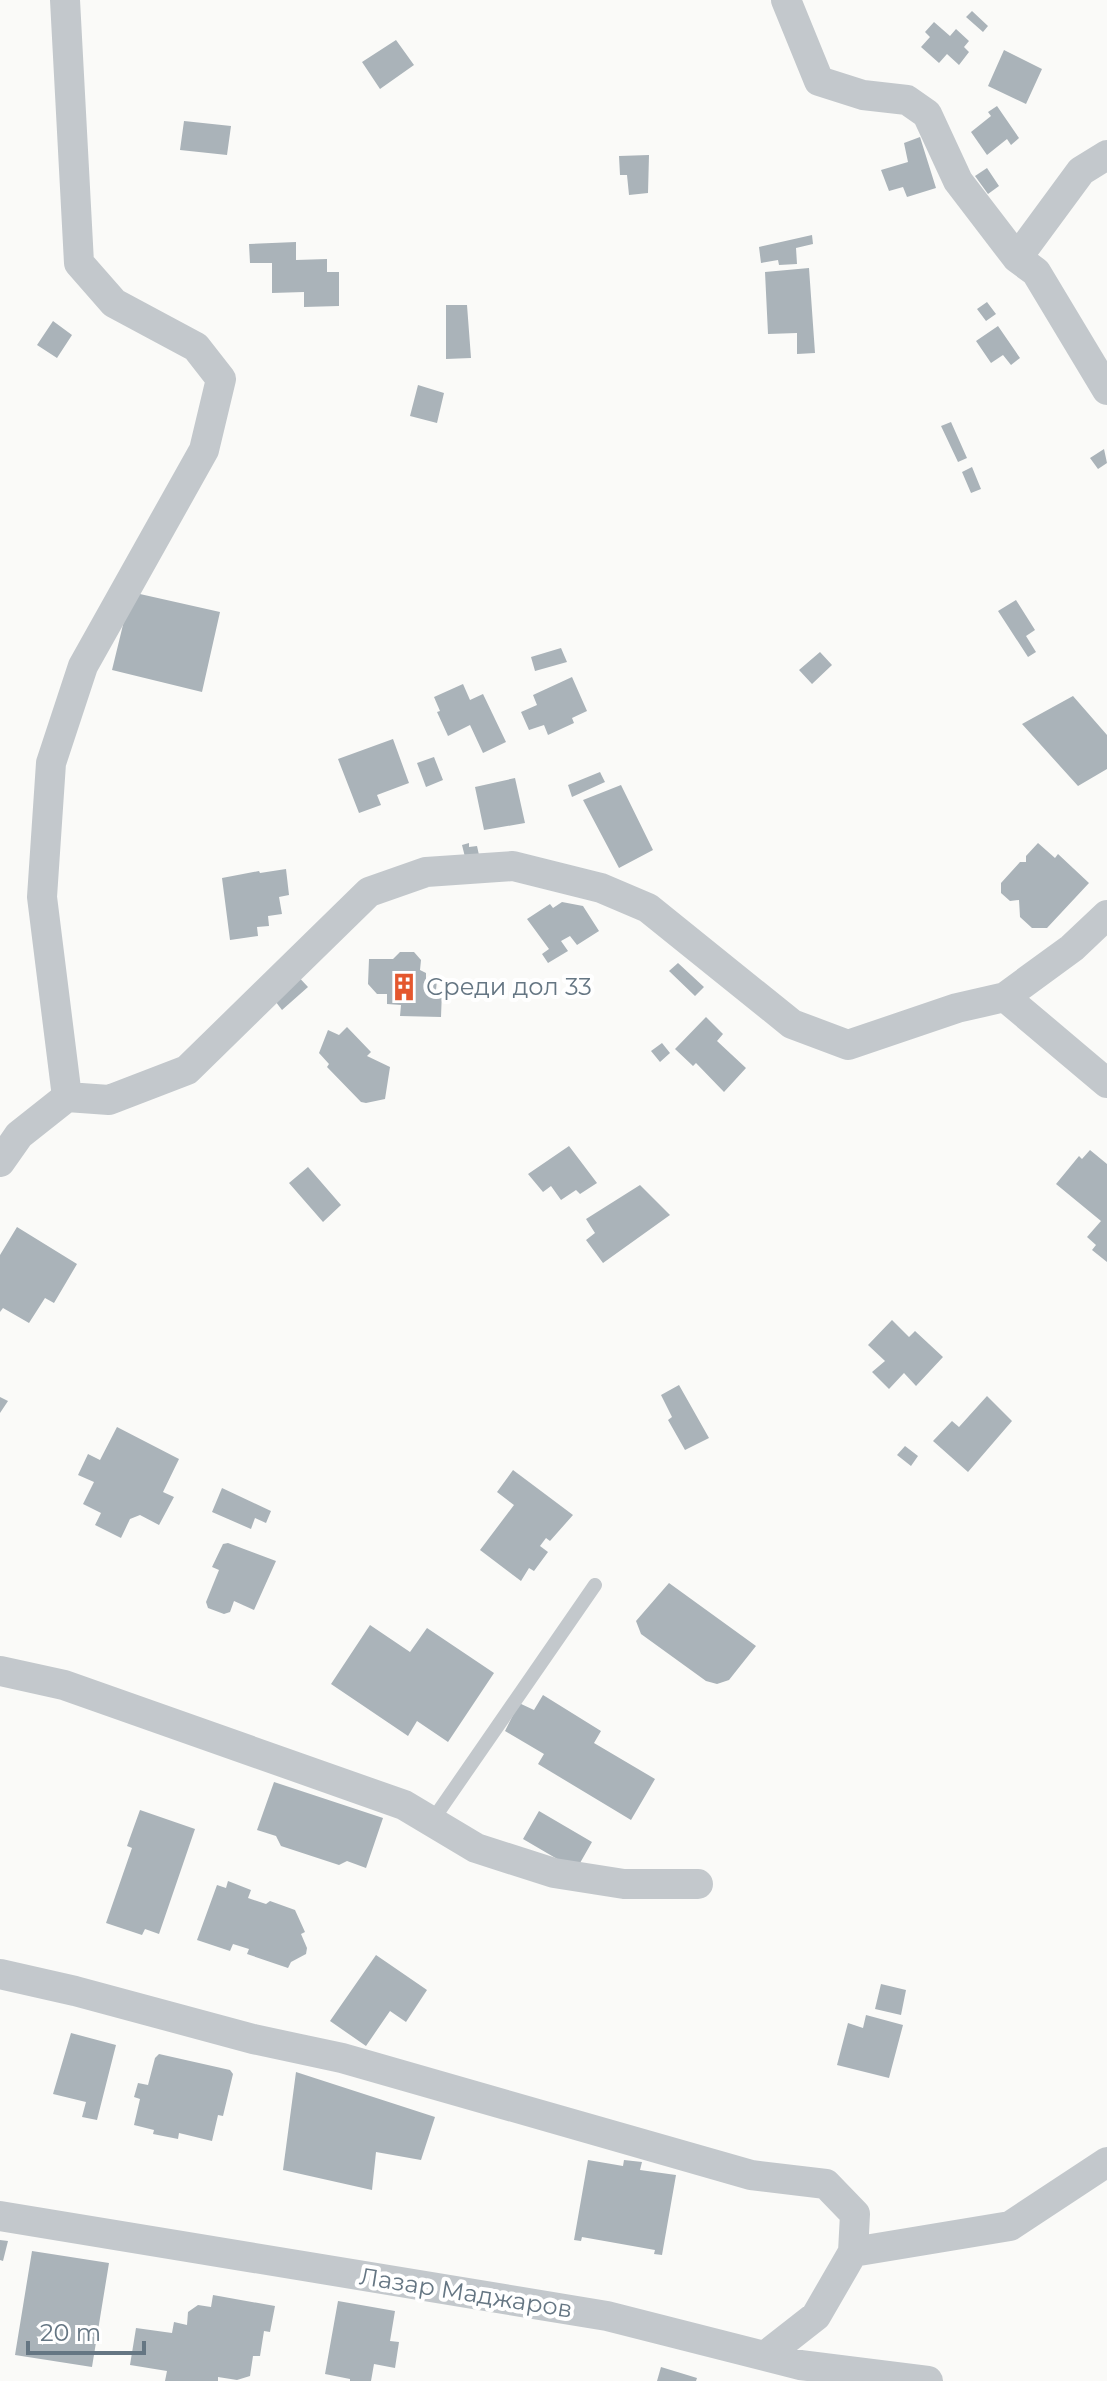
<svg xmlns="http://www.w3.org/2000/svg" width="1107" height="2381" font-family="Montserrat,sans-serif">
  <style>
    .building { fill: #aab3b9 }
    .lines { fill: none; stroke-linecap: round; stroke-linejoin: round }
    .lane { stroke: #c3c8cc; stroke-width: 14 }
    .street { stroke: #c3c8cc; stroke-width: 30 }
    .labels { text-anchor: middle; stroke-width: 8; stroke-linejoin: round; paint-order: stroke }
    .poi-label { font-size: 24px; fill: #657683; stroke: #fff; text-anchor: start }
    .street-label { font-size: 24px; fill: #657683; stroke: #fff }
  </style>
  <rect width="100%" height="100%" fill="#fafaf8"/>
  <!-- building -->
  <path class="building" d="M972,11L988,26L983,32L966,17Z
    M934,22L950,36L956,29L969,41L964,47L969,52L959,65L947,54L939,63L921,47L930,37L925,32Z
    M396,40L414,65L380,89L362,62Z
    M1004,50L1042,69L1026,104L988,86Z
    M997,106L1019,138L1011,145L1007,139L987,155L971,132L991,116L988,112Z
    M184,121L231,126L227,155L180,150Z
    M920,137L936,188L907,197L903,187L889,191L881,170L908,162L904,143Z
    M649,155L648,193L629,195L627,175H620L619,156Z
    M987,168L999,186L988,194L975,176Z
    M812,235L813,244L796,248L797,264L779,265L778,260L761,263L759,247Z
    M296,242V260L327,259V272H339V306L304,307V292L272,293V263H250L249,244Z
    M809,268L815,353L797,354V333L768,334L765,272Z
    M987,302L996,314L986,321L977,309Z
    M446,305H467L471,358L446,359Z
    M53,321L72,335L57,358L37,345Z
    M998,326L1020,358L1011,365L1003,355L991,363L976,341Z
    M418,385L444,393L437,423L410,416Z
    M951,422L967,458L958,462L941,426Z
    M1104,449L1107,463L1098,469L1090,458Z
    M972,467L981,489L971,493L962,472Z
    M131,592L220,612L202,692L112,670Z
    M1016,600L1035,630L1026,636L1036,652L1028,657L998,611Z
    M561,648L567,662L535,671L531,657Z
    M820,652L832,665L812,684L799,670Z
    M572,677L587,711L572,718L574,723L548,735L544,725L529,730L521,712L537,705L533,695Z
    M463,684L470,700L483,694L506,742L483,753L470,725L448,736L437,712L440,711L434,697Z
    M1073,696L1107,735V769L1078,786L1022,724Z
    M393,739L409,783L377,795L381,805L359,813L338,759Z
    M434,757L443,780L426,787L417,763Z
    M600,772L605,782L572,797L568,785Z
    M515,778L525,823L484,830L475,787Z
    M621,785L653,850L619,868L583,800Z
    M469,843V847L477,846L479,855L465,857L462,845Z
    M1038,843L1055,858L1058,854L1089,883L1047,928H1032L1020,917L1019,900L1010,901L1001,893V883L1020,862H1026V856Z
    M286,869L289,895L279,897L282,914L268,916L269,926L257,927L258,936L230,940L222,878L259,871L260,873Z
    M562,902L583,906L599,931L577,945L570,936L561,941L568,951L548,963L542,954L549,949L527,919L550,904L553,908Z
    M400,952H414L421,960L420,970L426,973V980H437L436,990H442L441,1017L400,1016L401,1005L387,1004V994H377L368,984L369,959H393Z
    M678,963L704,987L695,996L669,971Z
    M294,972L308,987L282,1010L269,993Z
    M706,1017L723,1034L717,1041L746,1068L724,1092L696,1063L693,1066L675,1049Z
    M347,1027L371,1052L367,1056L390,1067L385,1099L366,1103L361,1102L327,1067L329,1064L319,1053L328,1030L339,1035Z
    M662,1043L670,1053L660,1062L651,1051Z
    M569,1146L597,1183L580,1194L576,1190L561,1200L551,1186L543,1192L528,1174Z
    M1090,1150L1107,1164V1262L1092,1250L1096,1245L1087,1237L1101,1221L1056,1184L1079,1156L1082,1159Z
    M308,1167L341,1205L323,1222L289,1183Z
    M640,1185L670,1215L603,1263L586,1240L595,1233L586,1219Z
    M17,1227L77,1264L54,1303L45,1298L29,1323L3,1308L0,1312V1255Z
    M892,1320L909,1337L915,1331L943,1357L916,1386L904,1373L889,1389L872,1372L885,1361L868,1345Z
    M679,1385L709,1438L685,1450L668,1420L672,1417L661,1395Z
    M987,1396L1012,1421L968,1472L933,1441L952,1421L959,1427Z
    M0,1397L8,1401L0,1413Z
    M117,1427L179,1459L163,1492L174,1497L159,1525L140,1515L130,1519L121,1538L95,1525L101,1513L83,1504L94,1482L78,1475L88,1454L100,1460Z
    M905,1446L918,1456L911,1466L897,1455Z
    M513,1470L573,1515L550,1541L546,1538L540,1546L548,1552L534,1571L529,1568L521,1581L480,1550L514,1505L497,1492Z
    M222,1488L271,1511L266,1523L255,1518L251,1529L212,1512Z
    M228,1543L276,1561L254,1610L234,1601L230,1612L224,1614L208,1608L206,1602L219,1570L212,1567L223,1544Z
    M669,1583L756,1646L729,1680L717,1684L706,1681L641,1634L636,1621Z
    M370,1625L410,1652L427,1628L494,1673L448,1742L417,1721L408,1736L331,1684Z
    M543,1695L601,1731L594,1743L655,1779L631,1820L538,1764L544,1754L505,1731L519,1703L534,1710Z
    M274,1782L383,1818L366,1868L347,1861L339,1865L281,1846L276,1836L257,1830Z
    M140,1810L195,1829L159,1934L145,1929L142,1935L106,1923L132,1848L127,1846Z
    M539,1811L592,1842L576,1870L523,1839Z
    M228,1881L251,1890L248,1898L266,1904L270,1901L295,1910L305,1932L301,1934L307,1948L306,1954L291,1962L288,1968L247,1954L249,1949L233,1944L230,1951L197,1940L217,1885L226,1888Z
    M376,1955L427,1990L406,2022L390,2011L366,2046L330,2021Z
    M881,1984L906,1990L901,2015L875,2009Z
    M866,2015L903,2025L889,2078L837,2065L848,2023L863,2028Z
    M71,2033L116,2045L97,2120L82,2117L86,2102L53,2094Z
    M159,2054L230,2070L233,2074L223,2116L218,2115L212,2141L179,2133L178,2139L153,2134L154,2130L134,2125L140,2099L134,2097L138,2083L148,2085L155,2058Z
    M296,2072L435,2117L421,2160L376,2152L372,2190L283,2170Z
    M588,2160L623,2166L624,2160L642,2162L640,2170L676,2175L662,2255L654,2254L655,2250L582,2237L581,2241L574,2240Z
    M0,2240L8,2241L3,2261L0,2260Z
    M32,2251L109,2263L92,2367L15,2355Z
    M213,2295L275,2306L270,2332L264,2331L260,2356H253L250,2376L237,2380L218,2377V2381H165L167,2371L130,2365L136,2328L172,2333L174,2322L187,2325L188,2312L198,2305L211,2307Z
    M338,2301L395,2311L390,2341L399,2342L395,2368L374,2364L371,2381H350V2379L325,2374Z
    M661,2367L697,2378L696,2381H657Z"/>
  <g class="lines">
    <!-- lane -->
    <path class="lane" d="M432,1821L595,1585"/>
    <!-- street -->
    <path class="street" d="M65,0L79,263L114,303L196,347L221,379L204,450L83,666L51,763L42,897L67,1097
      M786,0L819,81L863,95L907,100L927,114L958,181L1017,258L1036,272L1107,390
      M1017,258L1081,171L1107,155
      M1005,997L1107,1083
      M0,1162L19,1135L67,1097L109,1100L187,1070L369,892L426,872L513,866L601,888L648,908L792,1024L848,1045L957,1008L1005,997L1072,948L1107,915
      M0,1671L64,1685L404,1805L476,1848L554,1873L624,1884H698
      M0,1974L75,1991L253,2039L342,2058L751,2175L826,2184L855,2214L853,2252L816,2316L765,2356
      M0,2216L607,2316L800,2365L928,2381
      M853,2252L1010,2226L1107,2162"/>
  </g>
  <!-- icons -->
  <defs>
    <symbol id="building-bare" viewBox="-9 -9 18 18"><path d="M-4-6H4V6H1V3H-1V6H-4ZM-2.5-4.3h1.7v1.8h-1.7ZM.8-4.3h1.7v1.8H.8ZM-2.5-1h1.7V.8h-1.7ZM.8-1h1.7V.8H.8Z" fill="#e4572e" stroke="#fff" stroke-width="2.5" paint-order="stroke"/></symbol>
  </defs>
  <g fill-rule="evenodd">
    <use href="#building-bare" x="384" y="967" width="40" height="40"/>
  </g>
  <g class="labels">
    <!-- poi labels -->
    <g class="poi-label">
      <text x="426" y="995">Среди дол 33</text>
    </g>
    <!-- street labels -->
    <g class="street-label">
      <text transform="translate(466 2293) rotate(9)" y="8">Лазар Маджаров</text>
    </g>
  </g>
  <!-- scale -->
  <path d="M28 2341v12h116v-12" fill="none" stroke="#657683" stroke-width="4"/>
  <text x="40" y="2341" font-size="24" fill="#657683" stroke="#ffffff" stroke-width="6" paint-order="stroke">20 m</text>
</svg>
